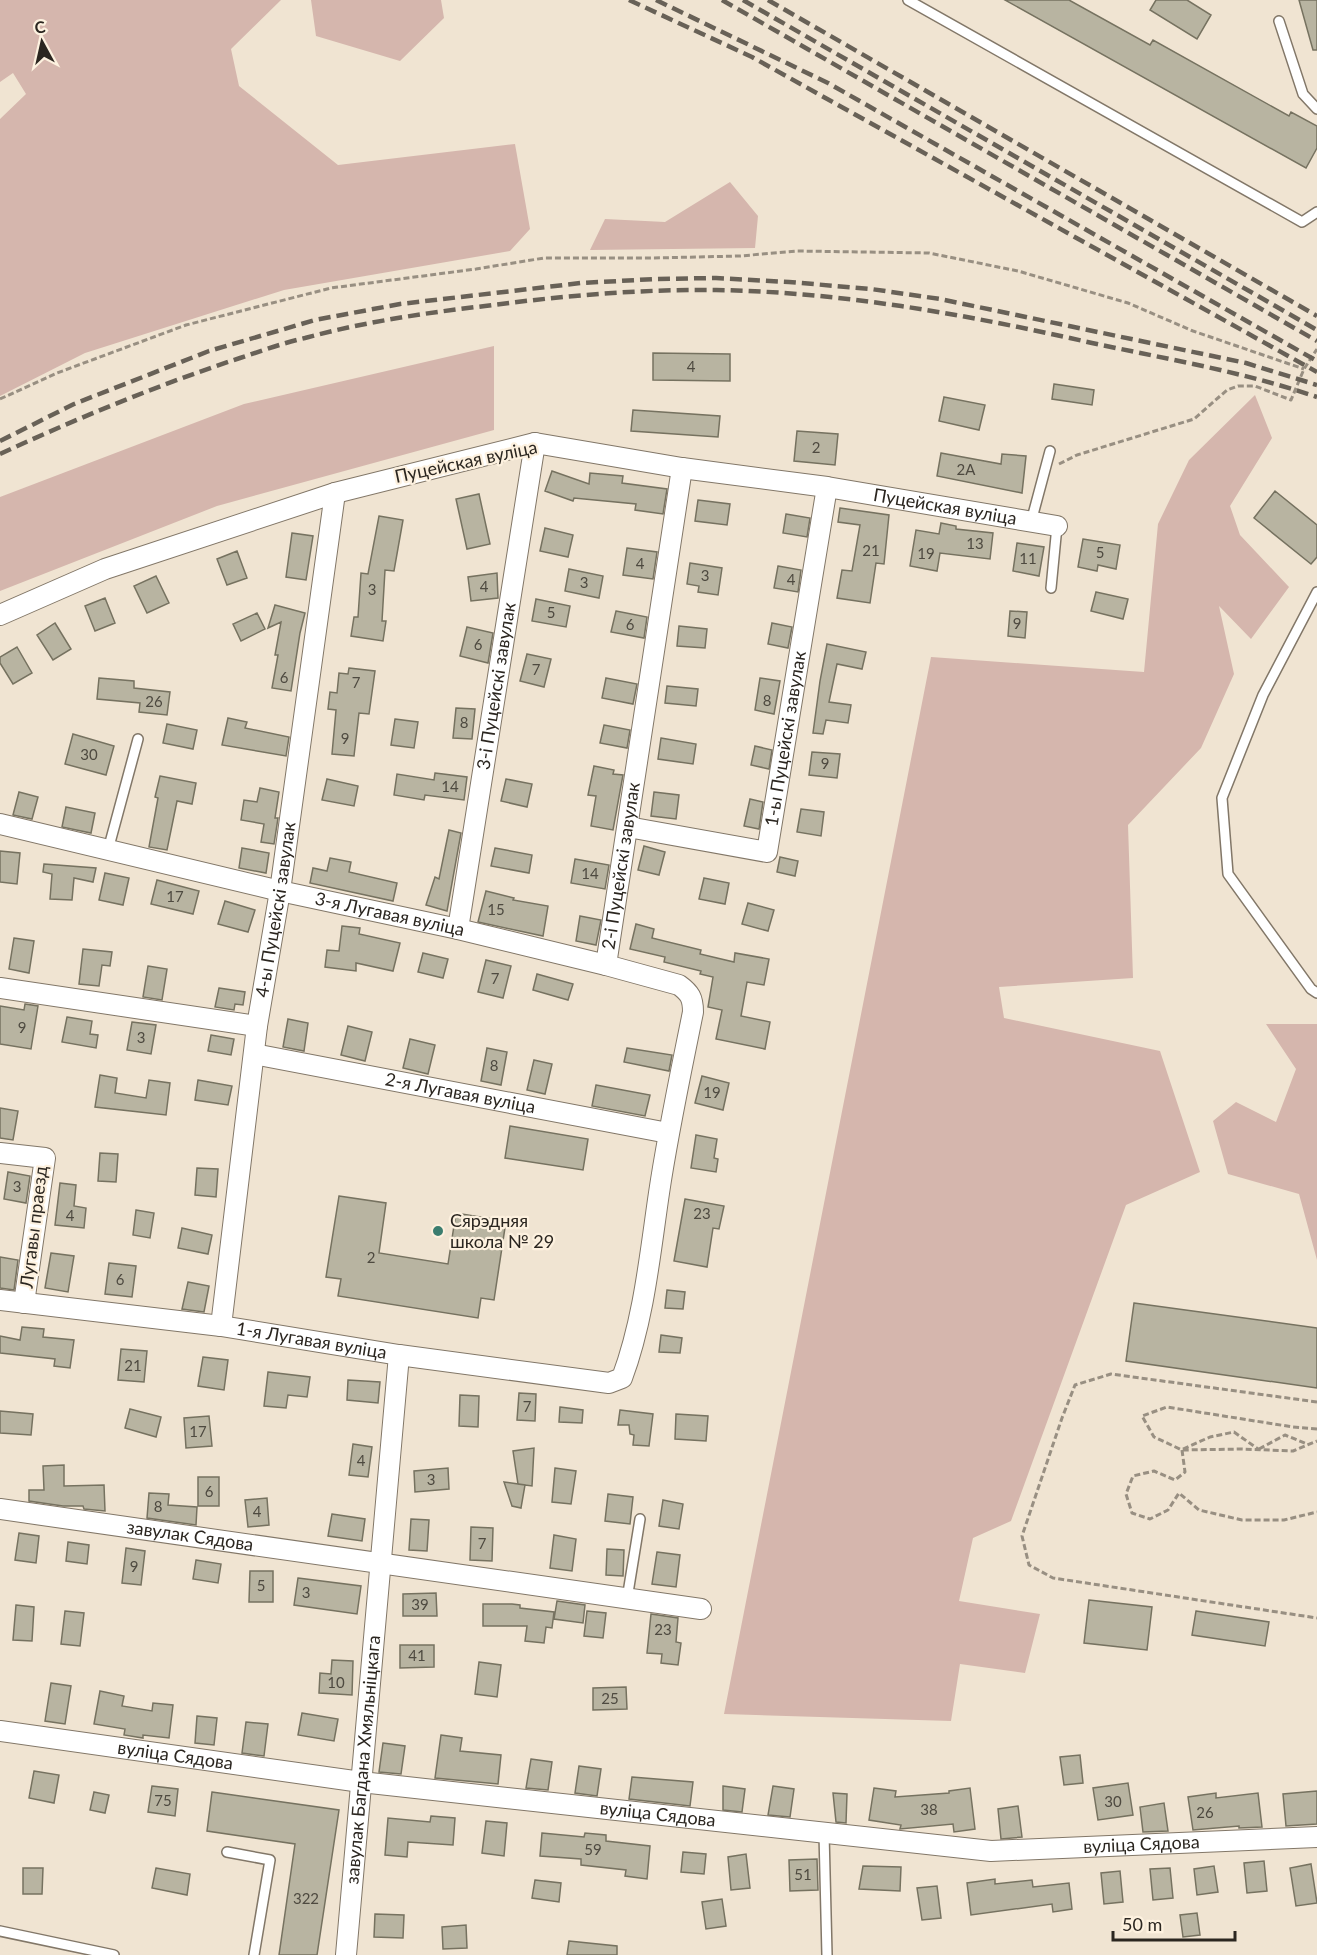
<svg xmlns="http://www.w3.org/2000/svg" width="1317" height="1955" font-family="Lato,sans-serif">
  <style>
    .green { fill: #d5b6ad }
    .building { fill: #b8b4a1; stroke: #767260; stroke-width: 1.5 }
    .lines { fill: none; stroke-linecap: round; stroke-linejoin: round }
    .lane-casing { stroke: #827768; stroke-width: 12 }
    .street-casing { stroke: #827768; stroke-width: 22 }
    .path { stroke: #988f82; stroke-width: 3; stroke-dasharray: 6 3; stroke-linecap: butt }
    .lane { stroke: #fff; stroke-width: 9 }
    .street { stroke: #fff; stroke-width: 20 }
    .rail { stroke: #686157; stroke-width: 4.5; stroke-dasharray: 12 6; stroke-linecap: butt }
    .poi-dot { fill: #3b7d6f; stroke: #fdf1df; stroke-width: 2 }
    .labels { text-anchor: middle; stroke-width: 4.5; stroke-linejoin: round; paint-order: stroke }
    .number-label { font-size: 15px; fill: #4e4a40 }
    .street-label { font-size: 18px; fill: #2b2620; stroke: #fdf1df }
    .poi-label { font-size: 18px; fill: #2b2620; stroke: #fdf1df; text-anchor: start }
  </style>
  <rect width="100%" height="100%" fill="#f0e4d2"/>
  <!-- green -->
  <path class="green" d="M0,0H281L231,49L239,86L338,165L515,144L530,229L510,251L284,290L85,353L0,396V119L26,94L13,73L0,82Z
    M311,0H441L444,18L400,61L316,36Z
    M730,182L758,216L755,248L590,250L605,219L665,222Z
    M494,346V430L217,506L0,591V497L244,404Z
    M1255,395L1272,438L1230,506L1240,535L1289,587L1251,639L1219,606L1234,674L1201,748L1128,825L1133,978L999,987L1004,1018L1160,1051L1200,1172L1126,1205L1011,1521L973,1538L959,1601L1040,1614L1025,1673L960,1664L951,1721L724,1714L931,657L1144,672L1158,524L1189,460Z
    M1266,1024H1317V1260L1299,1194L1228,1174L1213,1121L1236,1102L1276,1122L1296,1069Z"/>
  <!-- building -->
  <path class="building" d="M1005,0H1069L1150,45L1153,40L1289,116L1291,112L1317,126V148L1306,168Z
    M1156,0H1187L1211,15L1197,39L1150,10Z
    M1299,0H1317V50H1313Z
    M653,353L730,354V381L653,380Z
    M1054,384L1094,390L1092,405L1052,399Z
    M944,397L985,405L979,430L939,421Z
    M633,410L720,416L718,437L631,431Z
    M797,431L838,434L835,465L794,461Z
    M941,453L1001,464L1002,454L1026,456L1022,493L937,476Z
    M552,471L589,484L590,473L623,476L622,483L667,489L663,514L635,510L636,504L574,498L573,501L545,491Z
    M1275,491L1317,525V557L1311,564L1254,518Z
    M479,494L490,544L467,549L456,499Z
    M698,500L730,504L727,525L695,521Z
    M840,508L889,515L884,564L876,563L870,603L837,598L842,570L852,571L860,525L838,522Z
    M786,514L810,518L807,537L783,533Z
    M379,516L403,520L394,571L385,570L382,621H386L383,641L351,636L354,617H358L361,573L368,574Z
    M941,523L956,526V529L993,533L990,559L940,553L937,571L910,566L916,530L939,534Z
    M545,528L573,535L568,557L540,551Z
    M292,533L313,536L306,580L286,577Z
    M1083,539L1120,545L1116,569L1098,565L1097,571L1078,567Z
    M1017,543L1044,547L1039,576L1013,571Z
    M627,548L657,552L653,579L623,575Z
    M237,551L247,578L227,585L217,559Z
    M690,563L722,568L718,595L698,592L699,586L687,584Z
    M778,566L801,570L798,592L774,588Z
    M569,569L603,576L599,598L565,591Z
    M497,573L498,598L471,601L468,577Z
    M156,576L169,603L147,613L134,586Z
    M1096,592L1128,599L1123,619L1091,611Z
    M105,598L115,623L95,631L85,606Z
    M536,599L570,606L566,627L532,621Z
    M275,605L305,613L300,633L291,691L272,688L278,655H275L281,622L268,628Z
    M616,611L647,617L644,638L611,632Z
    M1010,611L1027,612L1025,638L1008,636Z
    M257,613L265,629L241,641L233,624Z
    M55,623L71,649L53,660L37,635Z
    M772,623L792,627L788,648L768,644Z
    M679,626L707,629L705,648L677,646Z
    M467,627L493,633L488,663L460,656Z
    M827,644L866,652L862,669L837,664L829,702L851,705L848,723L826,720L823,734L813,733L820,681Z
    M17,647L32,673L13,684L0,663V657Z
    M527,654L551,659L544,687L520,681Z
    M349,668L375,671L369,714L359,713L354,756L332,754L336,710L328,709L330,692L337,693L339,673L348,674Z
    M99,678L134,681V688L170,692L167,715L139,712L140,703L97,699Z
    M606,678L637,684L633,704L602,698Z
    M760,678L780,681L774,714L755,710Z
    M667,686L698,689L696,706L665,703Z
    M456,708L475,709L472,739L453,738Z
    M228,718L247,722L245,728L289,737L286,756L222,745Z
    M395,719L418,722L414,748L391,745Z
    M167,724L197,730L193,749L163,743Z
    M604,725L630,730L627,748L600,743Z
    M73,734L114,746L106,775L65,764Z
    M661,738L696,744L693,764L658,759Z
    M755,746L772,750L769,769L751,765Z
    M812,752L840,754L837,778L809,775Z
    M594,766L614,770L613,774L623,775L613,830L591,826L596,796L588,795Z
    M435,773L467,777L464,800L425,795L424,800L394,795L397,774L434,780Z
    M160,776L196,783L192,804L177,801L167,850L149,847L158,798L155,797Z
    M327,779L358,786L354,806L322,800Z
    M506,779L532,784L527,807L501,801Z
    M260,788L279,792L275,818H278L274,844L261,842L264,824L241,820L244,800L257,802Z
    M19,792L38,797L32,819L13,815Z
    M654,792L679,795L676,819L651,816Z
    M750,799L763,802L759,829L744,826Z
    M66,807L95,813L91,833L62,827Z
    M801,809L824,812L821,836L797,832Z
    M449,830L461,833L447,911L426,905L435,877L439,879Z
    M644,846L665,852L659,875L638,870Z
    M242,848L269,853L266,873L239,868Z
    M495,848L532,855L529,873L491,866Z
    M0,851L20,853L17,884L0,882Z
    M780,857L798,861L795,876L777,872Z
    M330,858L351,862L349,872L397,883L393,901L310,883L313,868L327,871Z
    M575,859L609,865L605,889L571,883Z
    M44,864L96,868L93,882L74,878L72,900L50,899L52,874L43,872Z
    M105,873L129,878L123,905L99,900Z
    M704,878L729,883L725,904L699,899Z
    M157,880L199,891L193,914L151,904Z
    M486,891L514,898L513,900L548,906L543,936L478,922Z
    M225,901L255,910L248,932L218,924Z
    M748,903L774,910L768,931L742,924Z
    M580,916L601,920L596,945L576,941Z
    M636,924L654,929L652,938L701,950L700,954L734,962L735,953L769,959L764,985L747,982L741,1016L770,1022L765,1049L716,1039L722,1010L708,1007L713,977L700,974L701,971L664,962L665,957L630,949Z
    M342,926L360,928L359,934L400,943L393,971L356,963V971L325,967L327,950L339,951Z
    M14,938L34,941L29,973L9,969Z
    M83,949L112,952L110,966L102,965L99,986L79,984Z
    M423,953L448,959L443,978L418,972Z
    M486,960L511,966L503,998L478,992Z
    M148,966L167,969L162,1000L143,997Z
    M537,974L573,984L568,1000L533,990Z
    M219,988L245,992L243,1005L235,1004L234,1010L215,1007Z
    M25,1004L38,1006L31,1049L0,1044V1006L24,1010Z
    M67,1017L92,1021L90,1034L98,1035L96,1048L62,1042Z
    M288,1019L308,1023L304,1051L283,1047Z
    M132,1022L156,1025L151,1054L127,1050Z
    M348,1026L372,1032L365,1061L341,1055Z
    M211,1035L234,1039L231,1055L208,1051Z
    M410,1039L435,1045L428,1074L403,1068Z
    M487,1048L507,1052L501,1085L481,1081Z
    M627,1048L672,1055L669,1071L624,1062Z
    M534,1060L552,1064L545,1094L527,1090Z
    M100,1075L117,1078L115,1093L146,1098L149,1080L170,1083L166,1115L95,1107Z
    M702,1076L729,1083L723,1110L695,1103Z
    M198,1080L232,1086L228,1105L195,1100Z
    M596,1085L650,1095L645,1116L592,1106Z
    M0,1108L18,1111L13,1140L0,1138Z
    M510,1126L588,1139L583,1170L505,1158Z
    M696,1135L717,1139L714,1158L718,1159L716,1172L691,1168Z
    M100,1153L118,1154L116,1182L98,1181Z
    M197,1168L218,1169L216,1197L195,1195Z
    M8,1172L30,1176L26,1203L4,1199Z
    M60,1183L76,1185L74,1206L86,1208L84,1228L55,1225Z
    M339,1196L386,1203L379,1253L448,1264L456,1213L506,1221L494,1300L481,1298L478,1318L338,1296L341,1279L326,1277Z
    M685,1199L724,1206L719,1229L713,1228L707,1267L674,1261Z
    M136,1210L154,1213L150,1238L133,1235Z
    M182,1228L212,1235L208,1254L178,1248Z
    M51,1253L74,1256L68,1292L45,1288Z
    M0,1257L18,1260L14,1290L0,1288Z
    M109,1263L136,1266L132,1297L105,1294Z
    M188,1282L209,1286L204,1312L182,1309Z
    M667,1290L685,1292L683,1309L665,1308Z
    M1134,1303L1317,1328V1388L1126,1361Z
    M22,1327L44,1329L43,1337L74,1340L70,1368L54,1366L55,1359L0,1353V1336L20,1340Z
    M661,1335L682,1338L680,1353L659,1352Z
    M121,1349L147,1351L144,1382L118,1380Z
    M203,1357L228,1360L224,1390L198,1386Z
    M268,1372L310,1377L307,1397L288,1395L286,1408L264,1406Z
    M348,1380L380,1382L378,1403L347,1400Z
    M519,1393L536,1394L535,1421L517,1420Z
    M460,1395L479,1396L478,1427L459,1426Z
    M560,1407L583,1410L582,1423L559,1422Z
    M130,1409L161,1417L156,1437L125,1428Z
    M620,1410L653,1414L649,1446L633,1445L634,1435L630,1434L629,1425H618Z
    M0,1411L33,1414L31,1435L0,1433Z
    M676,1414L708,1416L706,1441L675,1439Z
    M209,1416L212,1446L186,1448L184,1418Z
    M353,1444L372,1447L368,1477L349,1475Z
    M534,1448L532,1486L518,1484L513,1451Z
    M64,1465V1486L104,1485L105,1511L84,1509L83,1506H63L29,1501V1490H44L43,1466Z
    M448,1468L449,1489L415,1492L414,1471Z
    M555,1468L576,1471L571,1504L552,1502Z
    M198,1477H219V1506H198Z
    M504,1482L525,1485L521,1508L512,1506Z
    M149,1493L169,1494L168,1505L197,1507L196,1525L147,1518Z
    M608,1494L633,1497L630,1524L605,1521Z
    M267,1498L269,1525L248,1527L245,1500Z
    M663,1500L683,1504L679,1529L659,1526Z
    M332,1514L365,1519L362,1541L328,1536Z
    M411,1519L429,1520L427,1551L409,1550Z
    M471,1527L493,1528L492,1561L470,1560Z
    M19,1533L39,1536L36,1563L15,1560Z
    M554,1535L576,1539L572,1571L550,1568Z
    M68,1542L89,1545L87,1564L66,1561Z
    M126,1548L145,1551L141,1585L122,1583Z
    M607,1549L624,1550L623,1576L606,1575Z
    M657,1552L680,1555L676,1587L652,1584Z
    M196,1560L221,1564L218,1583L193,1579Z
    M250,1571H273V1602H249Z
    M298,1578L361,1586L357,1614L294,1605Z
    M436,1593L437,1616H403V1594Z
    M1089,1600L1152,1607L1147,1650L1084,1643Z
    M557,1601L585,1605L583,1623L554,1619Z
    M483,1604H512L520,1605V1608L554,1612L552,1628L546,1627L544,1643L525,1641L527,1626H483Z
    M16,1605L34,1607L32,1641L13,1640Z
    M65,1611L84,1613L80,1646L61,1644Z
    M587,1611L606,1613L603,1638L584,1636Z
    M1196,1611L1269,1622L1265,1646L1192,1635Z
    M651,1614L678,1618L676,1642L681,1643L678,1665L661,1663L662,1654L647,1653Z
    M400,1645H434V1667L400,1668Z
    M332,1660L353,1661L352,1695L319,1693L320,1673L331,1674Z
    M479,1662L501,1665L497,1697L475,1694Z
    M51,1683L71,1686L65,1724L45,1721Z
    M626,1687L627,1709L593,1710V1688Z
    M100,1691L124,1696L122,1706L152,1711L153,1703L173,1705L169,1738L143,1735V1738L124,1735L125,1729L94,1724Z
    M302,1713L338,1719L334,1741L298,1735Z
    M197,1716L217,1718L214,1745L195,1743Z
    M246,1722L268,1724L264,1756L242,1753Z
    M441,1735L462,1738L460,1751L501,1755L498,1784L435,1778Z
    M383,1743L405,1746L401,1774L379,1772Z
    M1080,1755L1083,1783L1064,1785L1060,1757Z
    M531,1759L552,1762L548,1790L526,1788Z
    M579,1766L601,1769L597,1796L575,1793Z
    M34,1771L59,1775L54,1803L29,1798Z
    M632,1777L693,1782L690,1806L629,1799Z
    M1128,1783L1133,1815L1098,1820L1093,1788Z
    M152,1786L178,1789L175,1816L148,1812Z
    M723,1786L745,1789L742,1812L723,1810Z
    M773,1786L794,1789L790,1817L768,1815Z
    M874,1788L896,1791L895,1797L949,1793V1791L970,1788L975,1829L954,1832L953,1824L900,1829L901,1825L869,1820Z
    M1317,1791V1824L1286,1826L1283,1794Z
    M94,1792L109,1795L105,1813L90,1810Z
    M212,1792L339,1810L317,1955H279L295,1844L207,1831Z
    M833,1793L847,1794L846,1823L836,1822Z
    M1216,1793V1798L1258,1793L1262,1827L1239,1828V1826L1193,1830L1188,1797Z
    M1164,1803L1168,1831L1143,1832L1140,1807Z
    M1018,1806L1022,1837L1001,1839L998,1809Z
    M431,1816L455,1818L453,1845L408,1842L407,1857L385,1855L388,1818L430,1822Z
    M486,1821L507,1823L504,1856L482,1853Z
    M542,1833L584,1837L585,1833L606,1835V1841L650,1846L647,1879L625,1876L626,1870L581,1865V1859L540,1856Z
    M683,1852L706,1854L704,1874L681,1872Z
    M746,1854L750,1888L731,1890L728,1857Z
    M817,1859L818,1890L790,1891L789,1860Z
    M1264,1861L1267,1891L1247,1893L1244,1863Z
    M1311,1864L1317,1903L1296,1906L1290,1868Z
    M863,1866L901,1867L900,1891L859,1889Z
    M1214,1866L1218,1892L1197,1895L1194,1869Z
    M23,1868H43L42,1894H23Z
    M156,1868L190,1874L187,1895L152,1888Z
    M1170,1868L1173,1898L1153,1900L1150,1869Z
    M1120,1871L1123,1902L1104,1904L1101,1873Z
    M995,1879V1884L1032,1880L1033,1887L1069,1883L1072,1909L1053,1912L1052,1904L971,1915L967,1883Z
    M535,1880L561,1883L559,1902L532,1898Z
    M937,1886L941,1918L922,1920L917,1888Z
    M722,1899L726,1926L706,1929L702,1902Z
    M1197,1913L1200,1935L1183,1937L1180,1915Z
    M375,1914L404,1915L403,1938L374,1937Z
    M466,1925L467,1948L443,1949L442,1927Z
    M569,1941L617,1946V1955H567Z"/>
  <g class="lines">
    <defs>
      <path id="lane" d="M908,0L1302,222L1317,212
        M1279,21L1303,94L1317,109
        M1031,522L1050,451
        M1051,588L1057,526
        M1317,592L1263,695L1222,798L1228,874L1311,989L1317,993
        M108,850L138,739
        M627,1599L640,1519
        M824,1833L827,1955
        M227,1852L270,1860L254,1955
        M0,1931L114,1955"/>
      <g id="street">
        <path id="s1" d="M0,615L105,569L335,493L535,443L682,468L827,487L1057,526"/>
        <path id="s2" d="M0,824L280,891L458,929L606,965"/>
        <path id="s3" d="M628,827L767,852L827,487"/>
        <path id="s4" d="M458,929L535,443"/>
        <path d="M0,988L257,1026"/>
        <path id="s5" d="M254,1054L668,1133"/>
        <path d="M0,1153L45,1158L24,1303"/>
        <path id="s6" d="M0,1300L221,1326L399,1355L609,1383L622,1378C644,1319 650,1254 659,1193C668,1132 681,1072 693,1012C693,998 690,993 679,985L606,965L682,468"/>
        <path id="s7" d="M221,1326L257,1026L280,891L335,493"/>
        <path id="s8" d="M0,1509L701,1609"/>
        <path id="s9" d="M0,1731L361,1782L991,1851L1317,1837"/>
        <path id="s10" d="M346,1955L399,1355"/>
      </g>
    </defs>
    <!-- lane casing -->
    <use href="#lane" class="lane-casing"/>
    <!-- street casing -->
    <use href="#street" class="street-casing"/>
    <!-- path -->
    <path class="path" d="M0,399L57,373L186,325L331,288L476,269L544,258H654L740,256L797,251L929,253L1018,271L1128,303L1193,331L1304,369
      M1059,464L1077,455L1194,419L1227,390L1238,386H1255L1291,400L1304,369L1317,349
      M1317,1402L1111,1374L1075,1385L1062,1418L1022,1536L1029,1565L1053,1578L1317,1618
      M1317,1429L1293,1427L1167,1407L1142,1416L1154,1437L1182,1450L1242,1449L1293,1451L1317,1441
      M1183,1449L1210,1437L1234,1432L1258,1449
      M1259,1449L1285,1435L1307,1444
      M1182,1450L1185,1472L1175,1480L1154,1471L1133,1476L1126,1494L1132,1513L1150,1519L1168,1510L1179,1493L1199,1510L1242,1520H1284L1317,1512"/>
    <!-- lane -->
    <use href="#lane" class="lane"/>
    <!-- street -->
    <use href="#street" class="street"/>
    <!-- rail -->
    <path class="rail" d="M629,0L752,57L1317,372
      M656,0L828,83L1317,361
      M722,0L1317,341
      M743,0L1317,330
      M768,0L1317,316
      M0,441L74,404L209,351L315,320L400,304L581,283L656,279L716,278L789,282L871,289L940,299L1246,363L1317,385
      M0,454C78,418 158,385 240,358C261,351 283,343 305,338C364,322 424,313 485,306C561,296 639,289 716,290C843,292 969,315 1092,343C1167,359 1244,372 1317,397"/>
  </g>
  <!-- markers -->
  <circle class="poi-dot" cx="438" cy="1231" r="6"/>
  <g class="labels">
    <!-- number labels -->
    <g class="number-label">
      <text x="691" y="372">4</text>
      <text x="816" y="453">2</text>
      <text x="966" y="475">2А</text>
      <text x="975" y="549">13</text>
      <text x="871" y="556">21</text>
      <text x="1100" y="558">5</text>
      <text x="926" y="559">19</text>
      <text x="1028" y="564">11</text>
      <text x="640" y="569">4</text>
      <text x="705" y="581">3</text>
      <text x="791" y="585">4</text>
      <text x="584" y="588">3</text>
      <text x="484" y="592">4</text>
      <text x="372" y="595">3</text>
      <text x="551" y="618">5</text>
      <text x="1017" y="629">9</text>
      <text x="630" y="630">6</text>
      <text x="478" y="650">6</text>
      <text x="536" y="675">7</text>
      <text x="284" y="683">6</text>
      <text x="356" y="688">7</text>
      <text x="767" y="706">8</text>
      <text x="154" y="707">26</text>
      <text x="464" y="728">8</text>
      <text x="345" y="744">9</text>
      <text x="89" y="760">30</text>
      <text x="825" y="769">9</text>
      <text x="450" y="792">14</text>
      <text x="590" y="879">14</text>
      <text x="175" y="902">17</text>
      <text x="496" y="915">15</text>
      <text x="495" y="984">7</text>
      <text x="22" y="1033">9</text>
      <text x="141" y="1043">3</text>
      <text x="494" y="1071">8</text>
      <text x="712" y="1098">19</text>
      <text x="17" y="1192">3</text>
      <text x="702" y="1219">23</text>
      <text x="70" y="1221">4</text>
      <text x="371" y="1263">2</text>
      <text x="120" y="1285">6</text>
      <text x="133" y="1371">21</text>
      <text x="527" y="1412">7</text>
      <text x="198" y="1437">17</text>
      <text x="361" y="1466">4</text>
      <text x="431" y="1485">3</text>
      <text x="209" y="1497">6</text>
      <text x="158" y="1512">8</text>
      <text x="257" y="1517">4</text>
      <text x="482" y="1549">7</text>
      <text x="134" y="1572">9</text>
      <text x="261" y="1591">5</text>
      <text x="306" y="1598">3</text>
      <text x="420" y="1610">39</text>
      <text x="663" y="1635">23</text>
      <text x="417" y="1661">41</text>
      <text x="336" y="1688">10</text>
      <text x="610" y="1704">25</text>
      <text x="163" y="1806">75</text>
      <text x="1113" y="1807">30</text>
      <text x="929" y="1815">38</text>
      <text x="1205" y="1818">26</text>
      <text x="593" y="1855">59</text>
      <text x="803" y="1880">51</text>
      <text x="306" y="1904">322</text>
    </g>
    <!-- street labels -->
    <g class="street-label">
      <text transform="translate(466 462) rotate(-12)" y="6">Пуцейская вуліца</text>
      <text dy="6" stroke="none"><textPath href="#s1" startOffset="978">Пуцейская вуліца</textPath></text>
      <text dy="6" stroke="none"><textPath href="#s4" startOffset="246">3-і Пуцейскі завулак</textPath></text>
      <text dy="6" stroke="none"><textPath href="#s3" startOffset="256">1-ы Пуцейскі завулак</textPath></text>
      <text dy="6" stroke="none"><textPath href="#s6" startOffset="1210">2-і Пуцейскі завулак</textPath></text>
      <text dy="6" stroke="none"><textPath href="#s7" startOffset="420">4-ы Пуцейскі завулак</textPath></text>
      <text dy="6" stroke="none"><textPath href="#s2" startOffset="400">3-я Лугавая вуліца</textPath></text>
      <text dy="6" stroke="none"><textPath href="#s5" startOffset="210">2-я Лугавая вуліца</textPath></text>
      <text transform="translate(34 1227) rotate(-83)" y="6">Лугавы праезд</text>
      <text dy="6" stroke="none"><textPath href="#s6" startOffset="314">1-я Лугавая вуліца</textPath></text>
      <text dy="6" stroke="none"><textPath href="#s8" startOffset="192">завулак Сядова</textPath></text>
      <text dy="6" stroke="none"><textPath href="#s9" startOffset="177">вуліца Сядова</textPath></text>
      <text dy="6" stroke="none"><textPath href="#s10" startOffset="196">завулак Багдана Хмяльніцкага</textPath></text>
      <text dy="6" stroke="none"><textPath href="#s9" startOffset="663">вуліца Сядова</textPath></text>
      <text dy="6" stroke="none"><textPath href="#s9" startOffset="1149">вуліца Сядова</textPath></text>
    </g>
    <!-- poi labels -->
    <g class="poi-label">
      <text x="450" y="1227">Сярэдняя<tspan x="450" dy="21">школа № 29</tspan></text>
    </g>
  </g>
  <!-- north arrow -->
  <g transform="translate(42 42) rotate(352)" stroke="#fdf1df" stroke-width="4.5" paint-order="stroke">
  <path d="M0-4.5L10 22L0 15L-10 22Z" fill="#2b2620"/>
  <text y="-9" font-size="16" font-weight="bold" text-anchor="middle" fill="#2b2620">С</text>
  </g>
  <!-- scale -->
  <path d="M1113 1931v9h122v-9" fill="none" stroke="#2b2620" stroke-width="3"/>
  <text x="1122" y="1931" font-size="18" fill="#2b2620" stroke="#fdf1df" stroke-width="4.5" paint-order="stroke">50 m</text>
</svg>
